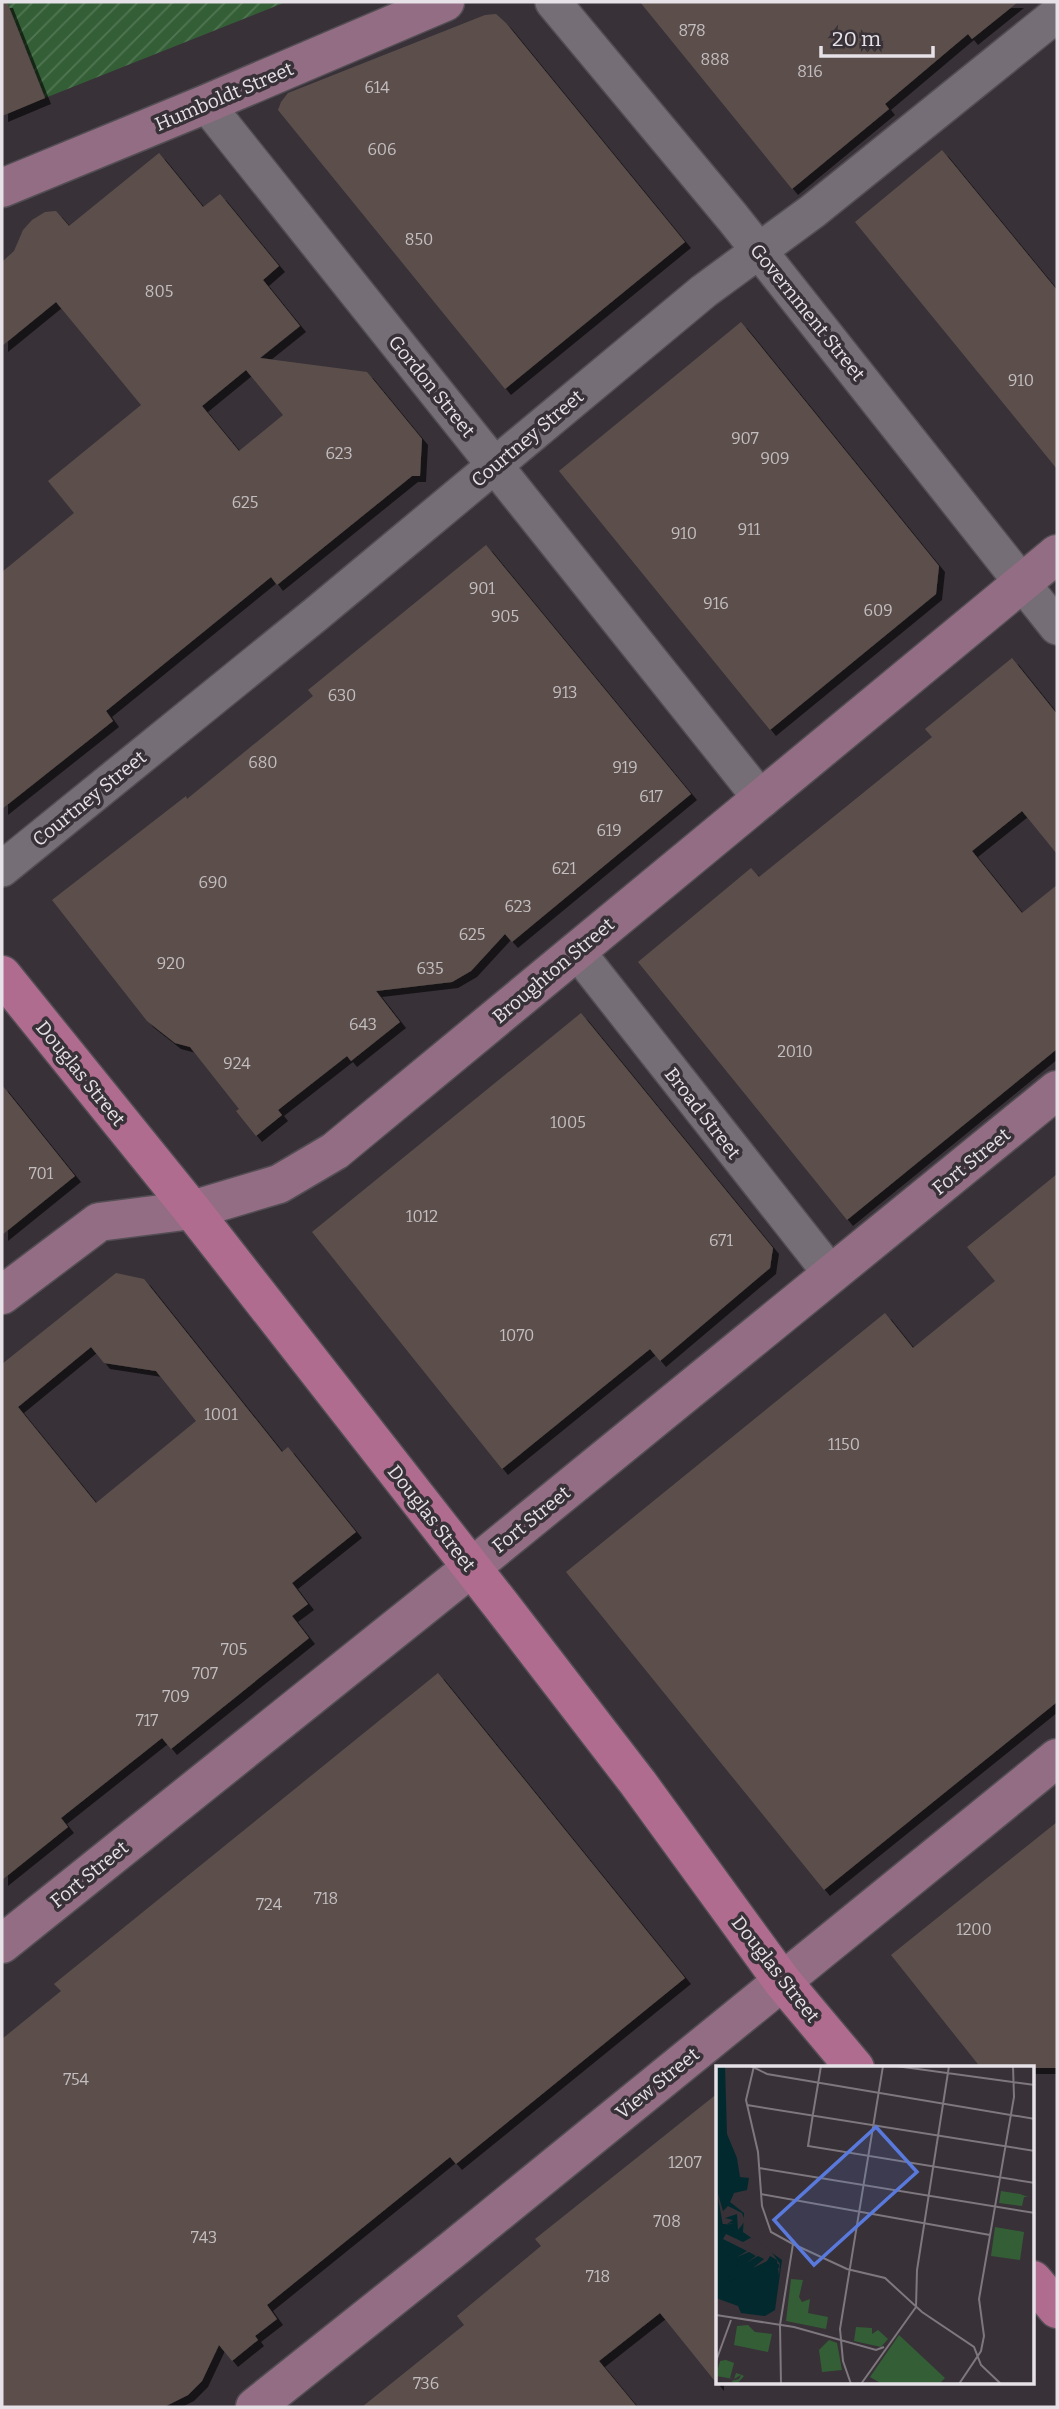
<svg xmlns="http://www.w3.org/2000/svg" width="1059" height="2409" font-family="Bitter,serif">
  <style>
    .garden { fill: url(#garden-furrows) }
    .building { fill: #5b504c; fill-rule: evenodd; filter: url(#shadow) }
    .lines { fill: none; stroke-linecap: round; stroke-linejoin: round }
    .street-casing { stroke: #534d54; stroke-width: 38 }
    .secondary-casing { stroke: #534d54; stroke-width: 41 }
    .primary-casing { stroke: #534d54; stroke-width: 41 }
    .street { stroke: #756e76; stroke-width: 35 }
    .secondary { stroke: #926d83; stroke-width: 38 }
    .primary { stroke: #af6c8f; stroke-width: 38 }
    .labels { text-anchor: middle; stroke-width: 7; stroke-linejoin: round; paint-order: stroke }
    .number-label { font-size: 16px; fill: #c3bec0 }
    .street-label { font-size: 19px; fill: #e6e2e7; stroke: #383138 }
    .inset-river { fill: none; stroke: #022a2e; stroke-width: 3.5 }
    .inset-road { fill: none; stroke: #7e787e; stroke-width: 2 }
    .view { fill: #597adc; fill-opacity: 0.15; stroke: #597adc; stroke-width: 3.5 }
    .inset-edge { fill: none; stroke: #e6e2e7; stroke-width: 3.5 }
  </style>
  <defs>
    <pattern id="garden-furrows" width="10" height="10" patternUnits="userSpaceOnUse" patternTransform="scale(1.75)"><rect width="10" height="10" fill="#345f36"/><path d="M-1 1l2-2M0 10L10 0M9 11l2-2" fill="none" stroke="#517653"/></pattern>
    <filter id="shadow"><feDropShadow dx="6" dy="6" stdDeviation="0" flood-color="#0009"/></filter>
  </defs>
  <rect width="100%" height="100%" fill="#383138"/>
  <!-- garden -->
  <path class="garden" d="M7,2H286L45,98Z"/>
  <!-- building -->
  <path class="building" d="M2,2H7L45,98L2,116Z
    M640,2H1018L972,39L968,34L885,104L889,109L792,189Z
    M496,14L506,23L685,242L505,389L278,110L281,102L288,93L485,15Z
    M942,150L1057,290V469L855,222Z
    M159,153L203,207L220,194L279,266L263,280L300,326L260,358L367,372L422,439L420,476H412L277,585L271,577L106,711L113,721L2,809V572L74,513L48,481L141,405L56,302L2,346V262L14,251L23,230L32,220L45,212L56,211L69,226ZM246,370L283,415L239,451L202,406Z
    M741,322L939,566L936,594L770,730L559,471Z
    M486,545L691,794L512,942L505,934L471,971L452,982L376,991L400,1022L351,1061L347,1056L278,1110L282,1115L256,1136L236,1111L239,1109L190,1047L175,1043L147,1021L52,900L186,796L187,799L313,696L308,690Z
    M1012,658L1057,714V854L1022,811L972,851L1022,913L1057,885V1049L847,1220L638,962L751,868L759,877L847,806L932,737L925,729Z
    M581,1013L773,1248L770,1268L660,1361L650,1349L502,1469L312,1232Z
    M2,1085L75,1176L2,1235Z
    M1057,1174V1702L824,1890L566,1572L885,1313L913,1348L995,1281L967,1247Z
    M116,1273L144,1279L282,1452L288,1447L356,1532L292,1583L308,1604L292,1616L309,1638L171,1749L162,1738L61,1818L68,1827L2,1880V1364ZM91,1347L104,1363L156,1371L196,1421L96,1503L18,1407Z
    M438,1673L685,1978L472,2151L456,2164L450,2157L267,2305L277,2319L255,2336L258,2340L232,2361L219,2345L202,2381L188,2395L164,2407H2V2039L61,1991L54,1984Z
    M1057,1822V2068H981L891,1955Z
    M718,2093V2385L660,2313L599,2361L637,2407H362L464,2325L457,2316L541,2246L535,2239Z"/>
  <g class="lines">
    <defs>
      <path id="street" d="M553,2L733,218L1057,627
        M206,104L762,800
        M2,869L315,615L704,291L813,211L1057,14
        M576,950L832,1275"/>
      <path id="secondary" d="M2,188L206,104L445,2
        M2,1295L99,1222L192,1210L279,1184L335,1151L1057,554
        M2,1944L471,1568L1057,1090
        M255,2407L452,2250L1057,1758"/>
      <path id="primary" d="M2,975L192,1210L501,1605L638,1783L782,1981L855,2068
        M1033,2280L1057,2309"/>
    </defs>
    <!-- street casing -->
    <use href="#street" class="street-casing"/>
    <!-- secondary casing -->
    <use href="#secondary" class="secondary-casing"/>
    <!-- primary casing -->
    <use href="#primary" class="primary-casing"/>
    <!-- street -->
    <use href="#street" class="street"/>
    <!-- secondary -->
    <use href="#secondary" class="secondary"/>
    <!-- primary -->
    <use href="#primary" class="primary"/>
  </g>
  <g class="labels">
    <!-- number labels -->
    <g class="number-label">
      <text x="692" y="36">878</text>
      <text x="715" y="65">888</text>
      <text x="810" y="77">816</text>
      <text x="377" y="93">614</text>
      <text x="382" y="155">606</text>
      <text x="419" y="245">850</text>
      <text x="159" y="297">805</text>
      <text x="1021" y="386">910</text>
      <text x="745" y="444">907</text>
      <text x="339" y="459">623</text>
      <text x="775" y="464">909</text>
      <text x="245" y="508">625</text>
      <text x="749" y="535">911</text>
      <text x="684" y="539">910</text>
      <text x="482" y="594">901</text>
      <text x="716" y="609">916</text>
      <text x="878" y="616">609</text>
      <text x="505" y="622">905</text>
      <text x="565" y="698">913</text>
      <text x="342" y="701">630</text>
      <text x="263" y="768">680</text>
      <text x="625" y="773">919</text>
      <text x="651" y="802">617</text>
      <text x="609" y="836">619</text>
      <text x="564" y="874">621</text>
      <text x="213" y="888">690</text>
      <text x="518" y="912">623</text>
      <text x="472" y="940">625</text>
      <text x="171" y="969">920</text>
      <text x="430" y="974">635</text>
      <text x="363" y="1030">643</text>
      <text x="795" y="1057">2010</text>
      <text x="237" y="1069">924</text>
      <text x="568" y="1128">1005</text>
      <text x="41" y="1179">701</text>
      <text x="422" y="1222">1012</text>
      <text x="721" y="1246">671</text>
      <text x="517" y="1341">1070</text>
      <text x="221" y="1420">1001</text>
      <text x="844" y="1450">1150</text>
      <text x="234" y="1655">705</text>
      <text x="205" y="1679">707</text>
      <text x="176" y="1702">709</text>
      <text x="147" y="1726">717</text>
      <text x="326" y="1904">718</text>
      <text x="269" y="1910">724</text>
      <text x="974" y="1935">1200</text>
      <text x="76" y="2085">754</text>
      <text x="685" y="2168">1207</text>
      <text x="667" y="2227">708</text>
      <text x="204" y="2243">743</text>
      <text x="598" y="2282">718</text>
      <text x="426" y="2389">736</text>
    </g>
    <!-- street labels -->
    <g class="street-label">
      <text transform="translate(224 96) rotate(-23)" y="7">Humboldt Street</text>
      <text transform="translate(808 312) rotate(51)" y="7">Government Street</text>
      <text transform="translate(432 386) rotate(51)" y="7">Gordon Street</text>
      <text transform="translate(527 438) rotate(-40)" y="7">Courtney Street</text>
      <text transform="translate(89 798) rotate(-39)" y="7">Courtney Street</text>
      <text transform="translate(553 970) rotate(-40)" y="7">Broughton Street</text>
      <text transform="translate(81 1073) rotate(51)" y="7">Douglas Street</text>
      <text transform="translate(703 1113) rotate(52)" y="7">Broad Street</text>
      <text transform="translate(971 1161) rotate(-39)" y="7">Fort Street</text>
      <text transform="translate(432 1518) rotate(52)" y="7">Douglas Street</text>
      <text transform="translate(531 1519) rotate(-39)" y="7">Fort Street</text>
      <text transform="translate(89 1874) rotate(-39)" y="7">Fort Street</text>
      <text transform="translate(776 1969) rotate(52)" y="7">Douglas Street</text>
      <text transform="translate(657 2083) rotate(-39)" y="7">View Street</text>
    </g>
  </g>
  <!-- overview -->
  <g transform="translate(716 2066)">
    <rect width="318" height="318" fill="#383138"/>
    <path d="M285,125L304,128L312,131H308L306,140L283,137ZM75,213L87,214L83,231L86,236L94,233L92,247L112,251L110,263L70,255ZM32,259L39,266L56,268L52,286L18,279L21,260ZM10,294L18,297L14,312L18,313L20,307L26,309L28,310L21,318L15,315L23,313L25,309L18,313L0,310L4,295Z" fill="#345f36"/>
    <path d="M279,161L308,166L304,194L275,190ZM140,261L156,262V268L162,264L172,273L165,281L138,275ZM183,269L229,312L223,318H166L154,311ZM113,274L121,277L126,304L106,306L103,284Z" fill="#345f36"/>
    <path d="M0,0H9L11,68L21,92L24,111L33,112L31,124L18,127L14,136L28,147L27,166L66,194L59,244L49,250L25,247L22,240L0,232Z" fill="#022a2e"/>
    <path d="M1,125L7,145L12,140L26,147L29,155L22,164L21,148L9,152L17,154L11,158L18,157L7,160ZM10,168L27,176L36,171L55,185L64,198L63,210L61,194L54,190L51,195L37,202L48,193L42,190L30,197L40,190L33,186L21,191L31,185L7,173Z" fill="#383138"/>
    <path class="inset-river" d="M0,159L20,161L0,164M0,183L35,205L54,199L63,200L35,206L0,195M0,205L18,215L20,223"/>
    <path class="inset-road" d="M35,0L51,8L319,53M38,0L30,34L42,86L46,140L55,166L77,178L64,259M180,0L319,19M31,39L319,85M97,48L92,80L319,117M97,48L105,0M43,102L319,147M45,128L274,169M77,178L131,203L169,212L206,246L258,281L265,299L285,318M0,249L78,261L160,284L168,281M64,259L65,318M0,295L15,254M135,318L127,295L124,263L167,0M145,318L200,241L201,204L233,0M243,318L265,285L268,270L263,233L298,31L297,0"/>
    <path class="view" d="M160,61L201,106L98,199L58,154Z"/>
    <rect width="318" height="318" class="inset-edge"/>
  </g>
  <!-- border -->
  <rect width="1059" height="2409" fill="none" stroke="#e6e2e7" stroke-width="7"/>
  <!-- scale -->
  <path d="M821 46v10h112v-10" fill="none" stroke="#e6e2e7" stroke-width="3.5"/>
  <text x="832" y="46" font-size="21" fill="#e6e2e7" stroke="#383138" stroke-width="5" paint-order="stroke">20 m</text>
</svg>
